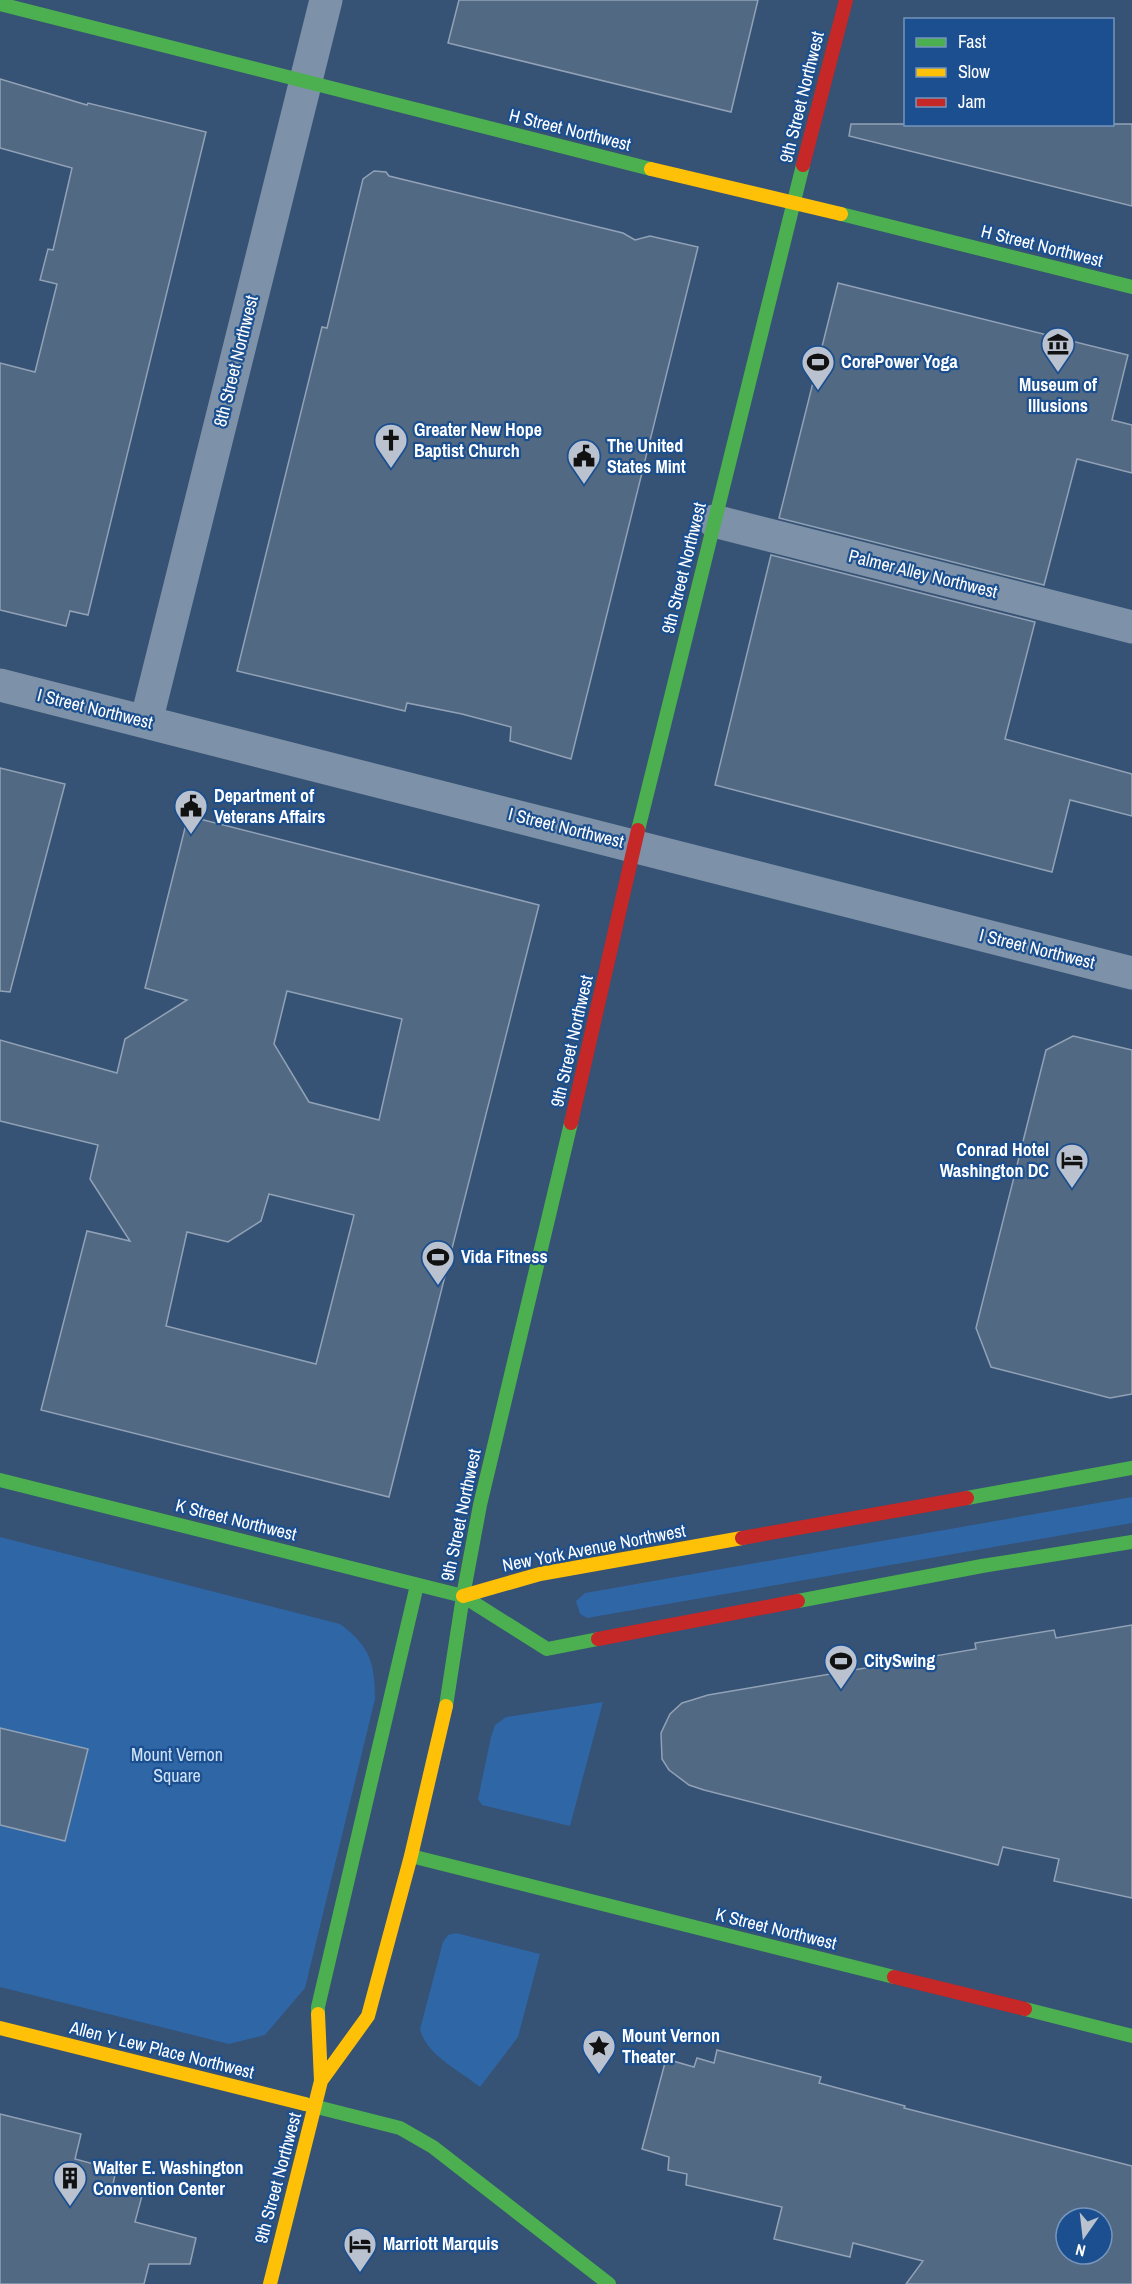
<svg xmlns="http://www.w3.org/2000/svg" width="1132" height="2284" font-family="'Archivo Narrow',sans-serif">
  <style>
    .green { fill: #2f66a5 }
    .building { fill: #526984; stroke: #92a2b6; stroke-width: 1.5; fill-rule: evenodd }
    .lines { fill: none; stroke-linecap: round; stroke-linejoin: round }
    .street { stroke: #7d92a8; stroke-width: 33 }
    .fast { stroke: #4caf50; stroke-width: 14 }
    .slow { stroke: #ffc107; stroke-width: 14 }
    .jam { stroke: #c62828; stroke-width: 14 }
    .labels { text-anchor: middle; stroke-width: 4.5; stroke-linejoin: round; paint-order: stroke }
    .street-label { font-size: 18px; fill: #fff; stroke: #1b4f8f }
    .poi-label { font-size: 18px; font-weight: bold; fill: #fff; stroke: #1b4f8f; text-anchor: start }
    .park-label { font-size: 18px; fill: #cfe3fa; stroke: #1b4f8f }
  </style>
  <rect width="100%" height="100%" fill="#365274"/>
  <!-- green -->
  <path class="green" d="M1132,1497V1523L587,1618L580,1614L576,1601L585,1593Z
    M0,1537L340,1624C370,1646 375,1663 375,1699L305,1988L265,2035L229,2044L0,1987Z
    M603,1702L570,1826L482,1805L478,1799L491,1737L495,1725L506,1717Z
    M456,1933L540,1954L518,2037L480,2087C460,2071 426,2055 420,2029L443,1942L448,1935Z"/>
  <!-- building -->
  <path class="building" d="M459,0H758L731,112L448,43Z
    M0,79L87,105L88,103L206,132L88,615L70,611L66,626L0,610V363L35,372L57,284L40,280L48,249L53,250L72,168L0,148Z
    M851,124H1132V206L849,136Z
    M374,171L386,172L389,176L623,233L635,240L650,236L698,247L571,759L510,741L511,727L462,714L407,703L405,711L237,671L322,327L327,328L363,179Z
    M838,283L1128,355L1112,420L1132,425V473L1077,459L1044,585L779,518Z
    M771,555L1035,622L1005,739L1132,774V816L1070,800L1052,872L715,785Z
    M0,768L65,784L10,992L0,991Z
    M188,816L539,905L389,1497L41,1410L87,1231L130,1241L90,1179L98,1145L0,1121V1040L117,1073L125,1039L187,1000L145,988ZM287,991L402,1019L379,1120L309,1102L274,1044ZM269,1194L354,1215L316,1364L166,1326L187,1232L228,1242L261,1221Z
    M1073,1036L1132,1050V1394L1110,1398L991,1367L976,1328L1046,1050Z
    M1132,1625V1898L1054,1881L1059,1859L1003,1847L998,1865L704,1790L689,1785L669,1770L662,1759L661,1733L670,1714L682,1703L692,1700L708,1695L976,1649L975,1643L1054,1630L1056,1638Z
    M0,1728L88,1749L65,1841L0,1825Z
    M717,2050L821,2077L819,2083L905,2106L904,2108L1132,2166V2284H906L923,2261L853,2243L850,2257L774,2239L782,2207L686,2185L687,2174L668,2170L669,2157L642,2149L666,2059L694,2067L697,2058L714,2063ZM1066,2218H1102V2254H1066Z
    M0,2114L81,2134L75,2159L116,2170L112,2189L143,2192L135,2222L196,2238L190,2264H149L144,2284H0Z"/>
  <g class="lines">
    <!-- street -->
    <path class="street" d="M714,521L1132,627
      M0,685L1132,973
      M146,722L326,0"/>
    <!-- fast -->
    <path class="fast" d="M0,4L651,169
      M841,214L1132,287
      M638,830L803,165
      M0,1480L463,1596L547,1649L598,1639
      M967,1498L1132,1468
      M798,1601L982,1566L1132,1542
      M446,1706L463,1596L480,1505L571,1123
      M411,1856L894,1977
      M1025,2009L1132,2036
      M318,2014V2007L417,1585
      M305,2104L400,2128L433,2147L609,2284"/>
    <!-- slow -->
    <path class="slow" d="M651,169L841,214
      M463,1596L540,1574L742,1538
      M0,2028L305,2104
      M321,2081L368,2016L411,1856L446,1706
      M270,2284L321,2081L318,2014"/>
    <!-- jam -->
    <path class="jam" d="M803,165L846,0
      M571,1123L638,830
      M742,1538L967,1498
      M598,1639L798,1601
      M894,1977L1025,2009"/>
  </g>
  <!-- icons -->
  <defs>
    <symbol id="museum-pin" viewBox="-11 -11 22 30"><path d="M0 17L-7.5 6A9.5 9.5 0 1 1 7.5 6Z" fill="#b9c2ce" stroke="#1b4f8f"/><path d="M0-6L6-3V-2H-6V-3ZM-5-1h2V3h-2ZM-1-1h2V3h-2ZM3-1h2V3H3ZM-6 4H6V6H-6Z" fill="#111"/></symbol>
    <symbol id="stadium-pin" viewBox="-11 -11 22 30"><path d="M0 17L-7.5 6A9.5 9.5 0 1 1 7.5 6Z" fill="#b9c2ce" stroke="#1b4f8f"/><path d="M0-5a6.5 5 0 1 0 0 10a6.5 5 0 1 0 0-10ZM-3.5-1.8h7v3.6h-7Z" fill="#111"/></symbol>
    <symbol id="church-pin" viewBox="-11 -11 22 30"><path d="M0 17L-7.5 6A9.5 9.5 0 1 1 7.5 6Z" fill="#b9c2ce" stroke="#1b4f8f"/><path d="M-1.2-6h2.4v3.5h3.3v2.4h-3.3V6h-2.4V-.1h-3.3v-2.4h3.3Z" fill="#111"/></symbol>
    <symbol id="civic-pin" viewBox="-11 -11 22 30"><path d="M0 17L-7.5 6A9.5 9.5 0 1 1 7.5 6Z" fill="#b9c2ce" stroke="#1b4f8f"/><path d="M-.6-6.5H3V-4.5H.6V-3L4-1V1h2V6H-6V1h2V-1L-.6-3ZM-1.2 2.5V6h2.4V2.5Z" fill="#111"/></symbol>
    <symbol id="hotel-pin" viewBox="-11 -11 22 30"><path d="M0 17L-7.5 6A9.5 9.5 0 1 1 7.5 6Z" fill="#b9c2ce" stroke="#1b4f8f"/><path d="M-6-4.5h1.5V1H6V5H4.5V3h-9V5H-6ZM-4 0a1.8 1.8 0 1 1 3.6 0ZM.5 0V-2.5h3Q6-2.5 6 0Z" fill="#111"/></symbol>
    <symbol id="sight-pin" viewBox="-11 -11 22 30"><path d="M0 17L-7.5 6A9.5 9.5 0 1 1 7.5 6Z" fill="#b9c2ce" stroke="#1b4f8f"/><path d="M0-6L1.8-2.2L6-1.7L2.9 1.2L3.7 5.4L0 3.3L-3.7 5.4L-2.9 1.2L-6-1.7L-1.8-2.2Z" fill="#111"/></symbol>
    <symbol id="building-pin" viewBox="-11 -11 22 30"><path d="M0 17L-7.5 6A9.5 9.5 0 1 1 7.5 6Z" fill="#b9c2ce" stroke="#1b4f8f"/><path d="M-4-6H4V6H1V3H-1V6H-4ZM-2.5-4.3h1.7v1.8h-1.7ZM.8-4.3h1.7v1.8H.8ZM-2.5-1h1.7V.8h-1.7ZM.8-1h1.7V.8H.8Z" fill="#111"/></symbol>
  </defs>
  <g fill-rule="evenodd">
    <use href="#museum-pin" x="1039" y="325" width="38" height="52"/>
    <use href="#stadium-pin" x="799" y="343" width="38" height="52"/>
    <use href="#church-pin" x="372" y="421" width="38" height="52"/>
    <use href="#civic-pin" x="565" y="437" width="38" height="52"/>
    <use href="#civic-pin" x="172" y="787" width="38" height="52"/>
    <use href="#hotel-pin" x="1053" y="1141" width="38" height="52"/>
    <use href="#stadium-pin" x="419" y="1238" width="38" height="52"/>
    <use href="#stadium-pin" x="822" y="1642" width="38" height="52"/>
    <use href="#sight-pin" x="580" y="2027" width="38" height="52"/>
    <use href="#building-pin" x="51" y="2159" width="38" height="52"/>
    <use href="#hotel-pin" x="341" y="2225" width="38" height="52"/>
  </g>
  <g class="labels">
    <!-- street labels -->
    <g class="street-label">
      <text transform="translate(802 97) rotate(-76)" y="6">9th Street Northwest</text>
      <text transform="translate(570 130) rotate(14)" y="6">H Street Northwest</text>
      <text transform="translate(1042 246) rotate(14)" y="6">H Street Northwest</text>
      <text transform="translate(236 361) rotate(-76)" y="6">8th Street Northwest</text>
      <text transform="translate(684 568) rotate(-76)" y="6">9th Street Northwest</text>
      <text transform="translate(923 574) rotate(14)" y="6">Palmer Alley Northwest</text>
      <text transform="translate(95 709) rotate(14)" y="6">I Street Northwest</text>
      <text transform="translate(566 828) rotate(14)" y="6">I Street Northwest</text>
      <text transform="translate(1037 949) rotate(14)" y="6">I Street Northwest</text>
      <text transform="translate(572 1041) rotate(-77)" y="6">9th Street Northwest</text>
      <text transform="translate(461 1515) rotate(-78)" y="6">9th Street Northwest</text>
      <text transform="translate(236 1520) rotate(14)" y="6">K Street Northwest</text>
      <text transform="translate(594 1548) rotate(-11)" y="6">New York Avenue Northwest</text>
      <text transform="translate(776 1929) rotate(14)" y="6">K Street Northwest</text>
      <text transform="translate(162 2050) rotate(14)" y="6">Allen Y Lew Place Northwest</text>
      <text transform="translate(278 2178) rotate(-75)" y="6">9th Street Northwest</text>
    </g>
    <!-- poi labels -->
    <g class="poi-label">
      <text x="841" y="368">CorePower Yoga</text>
      <text x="1058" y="391" text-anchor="middle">Museum of<tspan x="1058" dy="21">Illusions</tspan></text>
      <text x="414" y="436">Greater New Hope<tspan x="414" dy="21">Baptist Church</tspan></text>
      <text x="607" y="452">The United<tspan x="607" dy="21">States Mint</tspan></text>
      <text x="214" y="802">Department of<tspan x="214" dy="21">Veterans Affairs</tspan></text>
      <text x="1049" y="1156" text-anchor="end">Conrad Hotel<tspan x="1049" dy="21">Washington DC</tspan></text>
      <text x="461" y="1263">Vida Fitness</text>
      <text x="864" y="1667">CitySwing</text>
      <text x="622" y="2042">Mount Vernon<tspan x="622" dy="21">Theater</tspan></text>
      <text x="93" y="2174">Walter E. Washington<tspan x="93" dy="21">Convention Center</tspan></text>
      <text x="383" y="2250">Marriott Marquis</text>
    </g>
    <!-- park labels -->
    <g class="park-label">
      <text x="177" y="1761">Mount Vernon<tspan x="177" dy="21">Square</tspan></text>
    </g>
  </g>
  <!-- legend -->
  <rect x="904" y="18" width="210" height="108" fill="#1b4f8f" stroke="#7695bc" stroke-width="1.5"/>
  <rect x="916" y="38" width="30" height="9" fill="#4caf50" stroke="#7695bc" stroke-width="1.5"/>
  <text x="958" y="48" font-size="18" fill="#ffffff">Fast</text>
  <rect x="916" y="68" width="30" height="9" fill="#ffc107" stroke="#7695bc" stroke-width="1.5"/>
  <text x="958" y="78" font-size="18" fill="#ffffff">Slow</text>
  <rect x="916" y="98" width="30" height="9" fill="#c62828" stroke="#7695bc" stroke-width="1.5"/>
  <text x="958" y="108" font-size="18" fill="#ffffff">Jam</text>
  <!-- north arrow -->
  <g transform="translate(1084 2236) rotate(194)"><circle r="28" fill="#1b4f8f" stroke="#7695bc" stroke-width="1.5"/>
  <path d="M0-4.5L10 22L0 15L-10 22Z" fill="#b9c2ce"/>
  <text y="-9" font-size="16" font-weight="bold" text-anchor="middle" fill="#ffffff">N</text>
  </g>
</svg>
